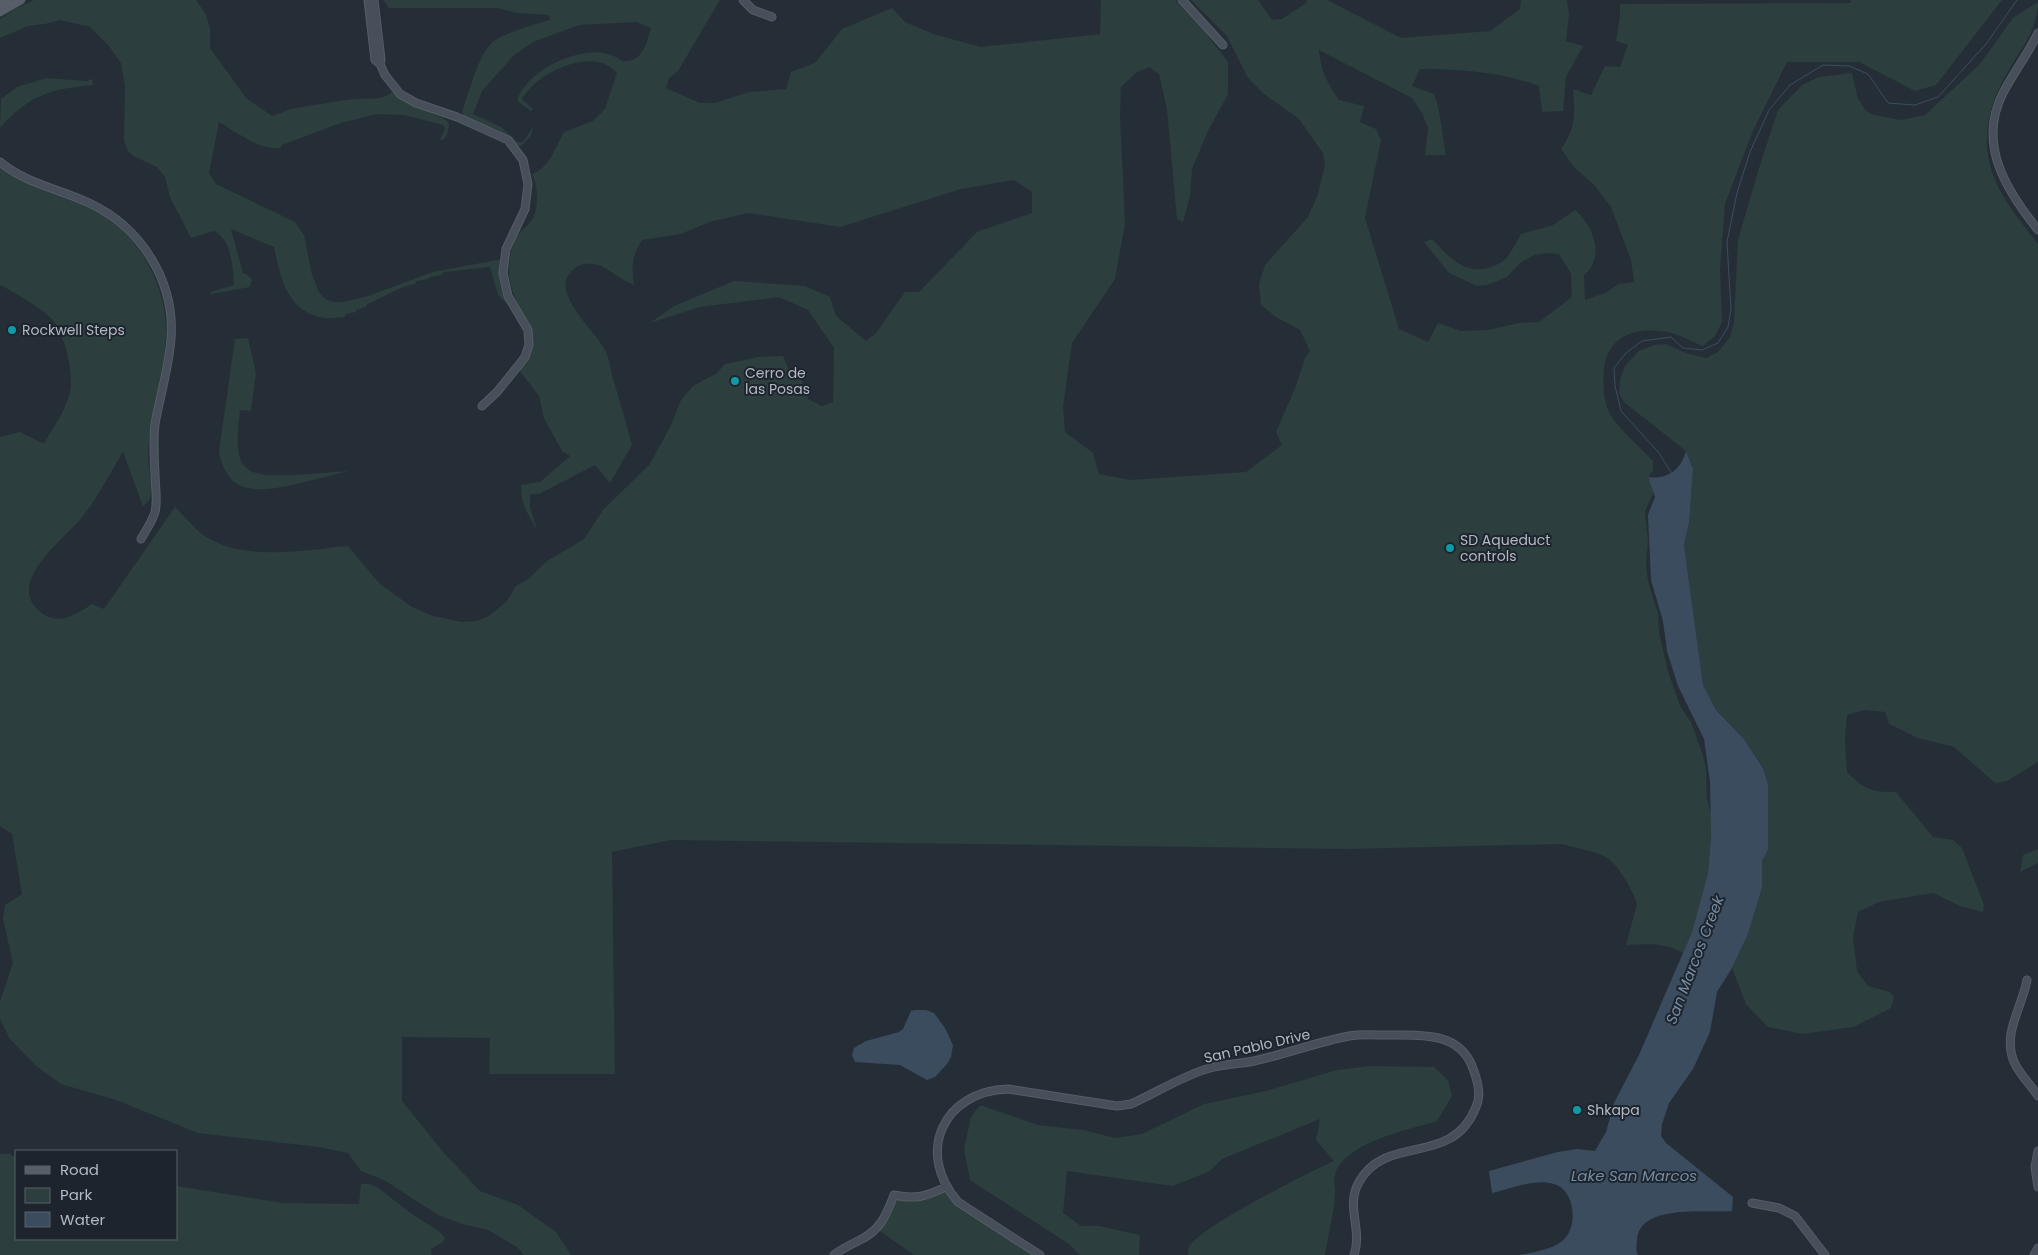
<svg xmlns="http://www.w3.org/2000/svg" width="2038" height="1255" font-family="Poppins,sans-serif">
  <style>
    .green { fill: #2c3e3d }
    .water { fill: #3c4c5f }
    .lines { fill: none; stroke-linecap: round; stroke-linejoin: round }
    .stream { stroke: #3c4c5f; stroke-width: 1 }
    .secondary-casing { stroke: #565d66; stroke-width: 9 }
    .primary-casing { stroke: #444b54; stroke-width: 9 }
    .secondary { stroke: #464f5a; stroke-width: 7 }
    .primary { stroke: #565e68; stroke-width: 8 }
    .culture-dot { fill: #0f9aa8; stroke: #1d242d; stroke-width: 2 }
    .labels { text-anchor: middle; stroke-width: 4; stroke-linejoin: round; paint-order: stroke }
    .poi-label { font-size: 14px; fill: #b3bac4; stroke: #1d242d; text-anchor: start }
    .street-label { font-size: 14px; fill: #b3bac4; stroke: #1d242d }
    .water-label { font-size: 15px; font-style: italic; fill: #778da4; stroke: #1d242d }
  </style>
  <rect width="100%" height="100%" fill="#252e37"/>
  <!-- green -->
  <path class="green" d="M34,0H196L205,13L210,28V48L246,98L272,116C279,114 285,111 291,109C311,105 333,102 354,99C367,98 382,101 392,92L409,104L443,118L449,123C449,129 447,138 442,140H440L445,128L443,125L404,115L377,114L341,123L282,145L281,148C261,151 236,132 219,122L209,173L216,184L295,222L304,235L312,275L319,292L325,299L333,302H343L368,296L433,272L502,259L501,281L508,305L498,295L490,267L444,272L441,275L430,277L428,279L417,281L415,284C397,287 384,298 367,304L366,307L356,310V312L346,314L344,317C338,317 332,319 325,318C287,312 281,280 274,247L231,229L243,273L248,275L252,280L250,287L212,294L210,292L234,285C232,266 233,241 214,231L191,238L170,197L165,177L157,167L135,157L128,151L124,141L125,86L121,63L108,45L90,27L60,20L45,24L28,26L0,38V19L15,9Z
    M383,0H720L678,71L669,78L666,88L700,103H715L749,92L786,89L791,72L815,63L842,29L892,8L905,22L933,34L981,47L1100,34L1101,0H1175L1177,2L1204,31L1228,62V94L1208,131L1192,169L1190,196L1183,222L1177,219L1167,109L1159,74L1149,67L1136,73L1121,87L1120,115L1125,224L1115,279L1072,343L1063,407L1065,432L1093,453L1099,474L1130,480L1246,472L1282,445L1276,432L1296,386L1305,358L1310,351L1300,330L1276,317L1261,305L1259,284L1265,265L1308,217L1318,194L1325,165L1323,153L1299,119L1264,94L1248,78L1227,36L1191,0H1258L1272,20L1282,19L1306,3L1307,0H1327L1401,38L1490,31L1520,9L1521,0H1567L1569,15L1566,41L1583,46L1566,77L1563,111L1542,112L1539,86C1501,72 1460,69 1420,69L1412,86L1434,94C1441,112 1442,136 1446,155H1425L1428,128L1422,113L1412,98L1319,50C1321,72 1327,82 1339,100L1364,106L1360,122L1376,129L1381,140L1365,218L1399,329L1428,342L1438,323L1461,331L1488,330L1519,323L1539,322L1572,297L1571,274L1559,254L1547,253L1534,255L1520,263L1507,277L1487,285L1477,286L1449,273L1424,242L1432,239C1449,256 1463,276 1491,267C1497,265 1503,262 1507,257C1513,250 1517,241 1521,234L1553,225L1575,210C1593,225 1606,257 1584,275L1585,300L1605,293L1619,284L1634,282L1631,260L1611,207L1595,186L1574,167L1561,149C1576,127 1575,115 1573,89L1591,95L1605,66L1620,67L1628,45L1616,41L1620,16V4L1851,3L1850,0H2002L1936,85L1915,91L1859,62H1787L1752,133L1725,204L1720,270L1722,322L1715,336L1703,346C1692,342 1679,334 1667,332C1636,327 1609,334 1604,369C1603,381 1603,398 1608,410C1614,425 1642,449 1653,461V471L1648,477V479L1652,482L1653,494L1645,511L1648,542L1646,565L1648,581L1658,613L1659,632L1667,668L1680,706L1691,722L1703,755L1706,768L1707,798L1712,820L1708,873L1692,932L1683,953C1666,942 1646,944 1626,945L1637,904L1634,896L1627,882L1617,867L1609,859L1597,853L1562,844L1347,849L671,840L612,852L615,1074H489L490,1038L402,1037V1101L444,1153L480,1191L518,1205L556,1232L571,1255H524L517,1247L488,1230L462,1224L438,1215L384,1180L361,1171L348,1153L319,1147L198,1133L116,1100L61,1084L36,1066L10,1039L0,1019V1002L13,963L3,919L5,905L22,894L12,834L0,826V437L20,432L44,444C52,429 64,413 69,396C75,377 66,338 54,322C47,311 12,291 0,285V168C28,189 62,195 93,210C139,233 167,285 166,335C165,364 156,393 152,421C150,432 148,444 148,455C148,467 154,491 149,500C147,503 145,504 143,506L123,452C110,473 98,497 83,516C65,539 1,584 43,614C60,626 78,613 92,604L104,609L175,507C185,516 194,529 205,536C244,562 305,550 348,546L380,584L412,607L433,616L462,622L477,621L489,616L507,601L516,586L527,580L547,561L584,539L603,510L650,464L670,427L681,400L693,386L717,373L725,364L758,357L783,356L790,373L801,378L808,399L822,406L833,402L834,348L808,310L779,297L700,307L650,323L674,306L734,281L805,286L830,297L836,316L866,341L876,333L905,292H919L977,232L1032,213V192L1014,180L961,189L840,227L749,213L709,222L681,234L642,240C631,257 632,266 634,285C620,280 610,269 598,265C589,263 580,263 573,270C548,291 594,329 605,350C609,358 611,370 613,379C620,401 626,423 632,445L610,483L595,465L539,494H530V507L537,530C527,513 521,505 521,485L540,482L570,456L562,451L544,418L539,396L519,370L530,330C523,311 510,295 509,273C509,263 511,248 515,239C520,231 528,226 533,218C539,207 538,185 532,174C549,169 556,146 564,132L593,121L605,109L617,73C614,70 611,67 607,65C581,52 535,75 522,99L533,109L531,111L518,102C517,95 522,90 526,85C544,61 597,40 622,61C642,64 647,42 651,28L636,22L579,25L533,42L513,56L482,91L473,114L501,127L518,142H523L533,127L531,136L521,146H517L497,130L465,118L462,112C468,95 478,58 489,46C499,33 534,25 550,20L549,15L517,13L498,8H389Z
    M2038,2C2038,28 2023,46 2010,68C1985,109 1977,150 2002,194C2012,212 2026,228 2038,244V762L2007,781L1995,783L1954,747L1918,738L1889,724L1885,712L1864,710L1847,715L1845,739L1847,772C1865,790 1871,792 1896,792L1933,837L1953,840L1962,848L1984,905L1983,912L1960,906L1933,893L1879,902L1858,912L1853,937L1857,971L1868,986L1890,992L1894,998L1891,1008L1853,1027L1802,1034L1768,1027L1746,1004L1732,968L1748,934L1762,888V861L1768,850V784L1763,767L1744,739L1716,710L1703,685L1684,545L1689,523L1693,469L1686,451L1625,403L1619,394L1620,379L1625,366L1639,351L1654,345L1666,344L1686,353L1706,358L1718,352L1730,337L1734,322L1738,240L1759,168L1778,110L1802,85L1819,77L1852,73L1858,99L1866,111L1874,115L1901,120L1925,115L1980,64L2013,18Z
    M47,78L86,81L92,79L93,85C49,89 30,95 0,128L1,99L17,87Z
    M248,338L256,373L251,411L240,410C239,426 235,445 241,461C244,467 249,471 256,473C276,479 326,472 349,471C333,475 317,479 301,483C265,491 227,500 219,451L235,339Z
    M2038,849V863L2020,872L2023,855Z
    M1370,1066L1434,1067L1448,1080L1452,1096L1437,1121C1409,1130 1344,1142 1335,1175C1333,1181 1336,1188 1335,1194C1334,1214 1328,1235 1325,1255H1188C1188,1252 1188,1250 1189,1247C1199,1227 1308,1173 1334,1161L1316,1140L1320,1119L1222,1159L1210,1171L1173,1186L1067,1171L1063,1213L1081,1226H1099L1140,1235L1139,1255H1080L1069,1244L970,1180L964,1149L971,1117L980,1105L1038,1125L1083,1130L1115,1138L1142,1134L1204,1104L1266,1091L1337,1070Z
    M0,1154H10L16,1158V1239H176V1186L283,1203L359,1204L361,1184H369L377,1187L412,1214L440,1232L445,1238L443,1242L431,1249L432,1255H0Z
    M946,1187L952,1196L1041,1255H914L877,1229L894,1195L903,1197Z"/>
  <!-- water -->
  <path class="water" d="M1686,451L1693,469L1689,523L1684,545L1703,685L1716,710L1744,739L1763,768L1768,784V850L1762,861V888L1748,934L1732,968L1717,992L1710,1032L1693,1069L1669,1103L1662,1124L1661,1136L1666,1143L1733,1197L1732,1211C1707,1213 1639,1203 1637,1240C1637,1246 1635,1250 1638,1255H1520C1534,1252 1550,1250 1561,1242C1579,1230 1576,1190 1554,1184C1535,1178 1511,1189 1492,1193L1489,1171L1558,1152L1577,1149L1595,1151L1606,1132L1614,1103L1639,1055L1692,932L1708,873L1711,835L1710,782L1704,739L1678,686L1667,651L1663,621L1651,580L1648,515L1655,497L1648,477C1667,480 1681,470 1686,451Z
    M915,1010H926L934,1013L945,1028L953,1045L951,1057L947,1064L935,1077L927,1080L900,1065L855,1062L852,1055L854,1048L866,1041L899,1032L903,1029L911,1011Z"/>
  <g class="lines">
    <!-- stream -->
    <path class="stream" d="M1672,474L1659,453L1621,411L1615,386L1614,368L1626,353L1642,341L1671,337L1683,348L1702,350L1718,343L1728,327L1731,310L1727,242L1737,193L1750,152L1769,110L1790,85L1823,65L1849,66L1868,74L1888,103L1915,105L1938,97L1986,44L2017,0"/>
    <defs>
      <path id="secondary" d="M368,0L375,60L380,64L385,75L400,94L416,103L457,117L508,140L523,160L528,184L525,209L506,249L503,273L508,296L528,330L529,345L525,357L518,366L497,392L482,406
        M374,0L381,59L380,64
        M743,0L753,10L772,17
        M1182,0L1223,45
        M2038,33C2028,54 2014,72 2003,93C1977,144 2006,190 2038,230
        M0,162C26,184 60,189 89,203C141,227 175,281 171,338C169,367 160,396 155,424C153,441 154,457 155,474C155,486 158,500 155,512C152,522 146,530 141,539
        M2027,980C2022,1008 2001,1035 2015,1064C2021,1076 2031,1085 2038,1096
        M2038,1151L2035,1167L2038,1187
        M1752,1203L1779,1208L1795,1216L1825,1255
        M834,1255C841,1249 850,1245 858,1241C880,1231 886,1216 894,1195C916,1200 926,1196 946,1187
        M1040,1255L958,1202C915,1153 943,1091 1008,1089L1117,1106L1131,1104C1154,1094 1186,1074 1210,1068C1224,1064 1240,1064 1254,1061C1286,1054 1317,1042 1349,1036C1361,1034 1375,1035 1387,1035C1418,1035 1458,1031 1472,1066C1477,1079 1482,1094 1476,1107C1452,1168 1386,1133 1359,1182C1345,1206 1363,1230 1354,1255
        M2034,1255L2038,1248"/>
      <path id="primary" d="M0,4L7,0
        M0,12L21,0"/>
    </defs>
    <!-- secondary casing -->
    <use href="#secondary" class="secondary-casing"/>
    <!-- primary casing -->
    <use href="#primary" class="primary-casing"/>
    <!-- secondary -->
    <use href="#secondary" class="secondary"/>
    <!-- primary -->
    <use href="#primary" class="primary"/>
  </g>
  <!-- markers -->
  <g class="culture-dot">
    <circle cx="12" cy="330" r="5"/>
    <circle cx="735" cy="381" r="5"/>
    <circle cx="1450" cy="548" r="5"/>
    <circle cx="1577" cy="1110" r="5"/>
  </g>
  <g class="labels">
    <!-- poi labels -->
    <g class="poi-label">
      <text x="22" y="335">Rockwell Steps</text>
      <text x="745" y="378">Cerro de<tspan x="745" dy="16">las Posas</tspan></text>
      <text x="1460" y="545">SD Aqueduct<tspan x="1460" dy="16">controls</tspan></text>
      <text x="1587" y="1115">Shkapa</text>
    </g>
    <!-- street labels -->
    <g class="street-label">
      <text transform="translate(1257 1046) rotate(-13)" y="5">San Pablo Drive</text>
    </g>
    <!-- water labels -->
    <g class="water-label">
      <text transform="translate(1695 960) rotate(-69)" y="5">San Marcos Creek</text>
      <text x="1634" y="1181">Lake San Marcos</text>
    </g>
  </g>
  <!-- legend -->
  <rect x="15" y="1150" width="162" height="90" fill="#1d242d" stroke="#596069"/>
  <rect x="25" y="1166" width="25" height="8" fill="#565e68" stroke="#596069"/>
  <text x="60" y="1175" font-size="15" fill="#b3bac4">Road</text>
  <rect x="25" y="1188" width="25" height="15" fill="#2c3e3d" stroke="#596069"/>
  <text x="60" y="1200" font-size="15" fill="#b3bac4">Park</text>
  <rect x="25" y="1212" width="25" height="15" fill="#3c4c5f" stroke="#596069"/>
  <text x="60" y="1225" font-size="15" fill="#b3bac4">Water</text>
</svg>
